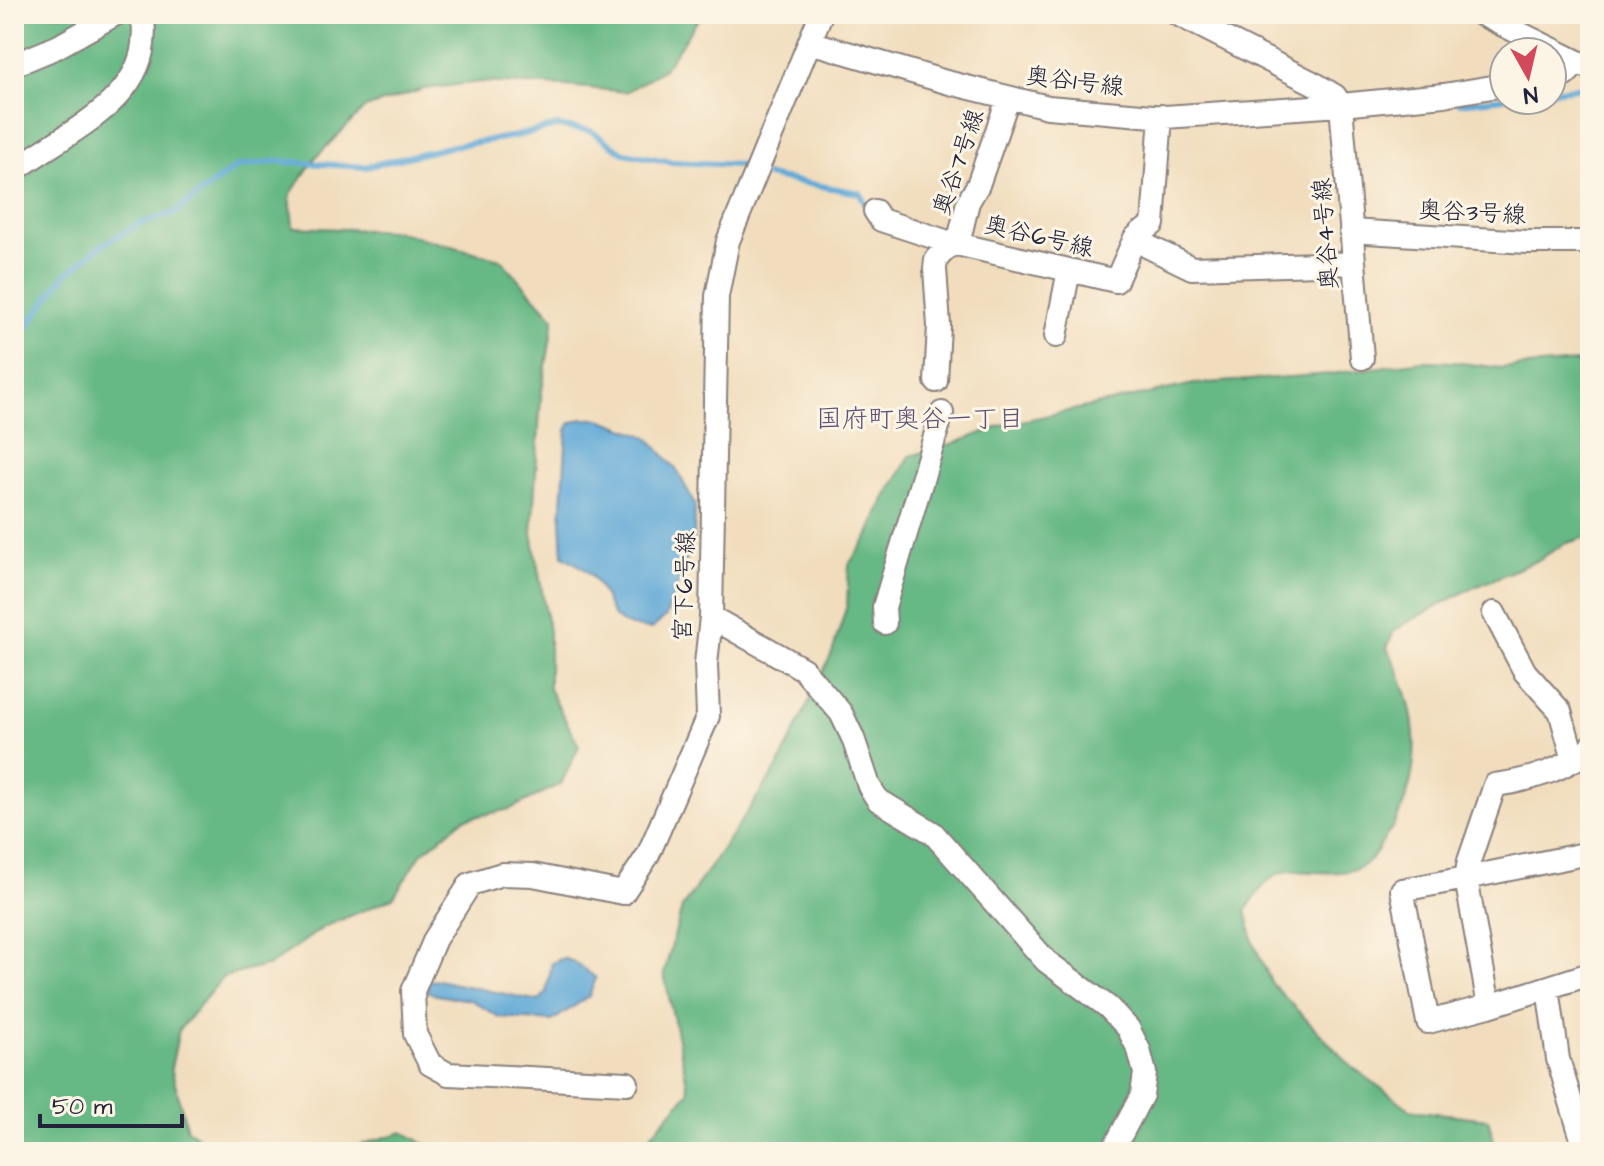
<svg xmlns="http://www.w3.org/2000/svg" width="1604" height="1166" font-family="'Architects Daughter','Klee One',sans-serif">
  <style>
    .forest { fill: #66b884; stroke: #446d60; stroke-width: 2 }
    .water { fill: #60a9d7; stroke: #416689; stroke-width: 2 }
    .lines { fill: none; stroke-linecap: round; stroke-linejoin: round }
    .stream { stroke: #60a9d7; stroke-width: 6 }
    .minor-casing { stroke: #8a807c; stroke-width: 26 }
    .minor { stroke: #fff; stroke-width: 22 }
    .labels { text-anchor: middle; stroke-width: 6; stroke-linejoin: round; paint-order: stroke }
    .street-label { font-size: 24px; fill: #22223b; stroke: #fcf5e5 }
    .neighbourhood-label { font-size: 26px; fill: #5e5176; stroke: #fcf5e5 }
  </style>
  <rect width="100%" height="100%" fill="#fcf5e5"/>
  <filter id="ink" filterUnits="userSpaceOnUse"><feTurbulence type="fractalNoise" baseFrequency=".0125" numOctaves="2"/><feDisplacementMap in="SourceGraphic" scale="16" xChannelSelector="R" yChannelSelector="G"/><feConvolveMatrix kernelMatrix="1 2 1 2 8 2 1 2 1" color-interpolation-filters="sRGB"/></filter>
  <filter id="wash" filterUnits="userSpaceOnUse"><feTurbulence type="fractalNoise" baseFrequency=".006" numOctaves="4" result="noise"/><feDisplacementMap in="SourceGraphic" scale="32" xChannelSelector="R" yChannelSelector="G"/><feGaussianBlur stdDeviation="1.8" result="paint"/><feColorMatrix in="noise" values="0 0 0 0 0 0 0 0 0 0 0 0 0 0 0 0 0 1.4 0 .05"/><feComposite in="paint" operator="in"/></filter>
  <g filter="url(#wash)">
    <rect width="100%" height="100%" fill="#f1ddbd"/>
    <!-- forest -->
    <path class="forest" d="M14,14H702L664,69L626,92L567,86L480,82L424,89L365,108L316,157L290,195L293,227L395,231L500,259L554,318L541,396L532,533L549,632V689L579,746L561,784L510,809L464,819L421,854L393,898L324,927L270,965L223,977L179,1030L171,1068L187,1129L213,1148L242,1152H14Z
      M1422,361L1453,362L1501,368L1590,361V536L1564,544L1538,560L1466,591L1410,621L1394,631L1387,648C1421,711 1427,778 1385,838C1380,845 1374,858 1367,863C1342,882 1294,865 1278,874C1264,882 1255,897 1246,910L1253,942L1272,984L1351,1066L1411,1110L1488,1119L1497,1152H636L689,1092L664,973L682,908L779,765L832,653L847,605L849,564L868,537L881,506L910,456L958,442L1003,425L1194,384L1331,374Z
      M403,1132L439,1152H317L356,1146Z"/>
    <!-- water -->
    <path class="water" d="M582,419H600L648,437L677,470L695,505L694,539L666,616L652,629C597,625 618,605 590,574C584,567 571,561 563,556L561,520L567,430L571,423Z
      M563,958L574,962L596,978L589,996L552,1021L499,1017L471,1000L436,995L427,991L429,981L437,980L539,1001L546,993L552,963Z"/>
    <g class="lines">
      <!-- stream -->
      <path class="stream" d="M1552,91L1583,87L1590,90
        M1460,103L1504,98
        M767,176L859,193L868,208
        M14,345L65,275L103,244L139,224L176,212L236,167L277,161L365,167L453,146L516,136L557,126L591,131L624,153L672,162L740,165"/>
    </g>
  </g>
  <g filter="url(#ink)">
    <g class="lines">
      <defs>
        <path id="minor" d="M1177,14L1315,84L1335,96L1341,105L1444,95L1504,85
          M1481,14L1590,68
          M810,42L946,82L1048,107L1165,117L1341,105L1362,358
          M14,65L57,47L116,14
          M1552,77L1565,75L1578,62
          M14,171C57,137 137,106 143,44C144,33 145,23 140,14
          M875,211L881,220L948,242L1116,281L1135,238L1153,224L1161,116
          M1351,231L1527,242H1590
          M1140,233L1147,246L1192,268L1353,263
          M1056,336L1069,270
          M936,381L939,326L935,269L936,259L949,246L958,244L968,202L978,185L1008,99
          M1494,613L1525,672L1560,711L1574,760
          M711,617L803,669L841,713L853,738L869,786L878,800L933,833L1046,961L1108,1007L1128,1028L1139,1050L1145,1073L1142,1095L1112,1152
          M885,623L884,607L942,413
          M1590,853L1466,878L1489,1006L1590,974
          M1548,988L1558,1059L1586,1152
          M1489,1006L1428,1022L1402,890L1466,878L1469,861L1495,785C1526,781 1567,770 1590,747
          M627,1083L448,1074L430,1064L415,1034L413,991L435,939L470,884L502,874L533,875L623,893L648,855L708,716L706,664L711,617L717,296L728,241L821,14"/>
      </defs>
      <!-- minor casing -->
      <use href="#minor" class="minor-casing"/>
      <!-- minor -->
      <use href="#minor" class="minor"/>
    </g>
  </g>
  <g class="labels">
    <!-- street labels -->
    <g class="street-label">
      <text transform="translate(1075 81) rotate(7)" y="8">奥谷1号線</text>
      <text transform="translate(958 162) rotate(-71)" y="8">奥谷7号線</text>
      <text transform="translate(1472 212) rotate(3)" y="8">奥谷3号線</text>
      <text transform="translate(1325 234) rotate(-94)" y="8">奥谷4号線</text>
      <text transform="translate(1039 236) rotate(13)" y="8">奥谷6号線</text>
      <text transform="translate(684 586) rotate(-88)" y="8">宮下6号線</text>
    </g>
    <!-- neighbourhood labels -->
    <g class="neighbourhood-label">
      <text x="920" y="427">国府町奥谷一丁目</text>
    </g>
  </g>
  <!-- margin -->
  <rect width="1604" height="1166" fill="none" stroke="#fcf5e5" stroke-width="48"/>
  <!-- north arrow -->
  <g transform="translate(1528 76) rotate(172)"><circle r="38" fill="#fcf5e5" stroke="#a5a1a1" stroke-width="2"/>
  <path d="M0-6L14 30L0 20L-14 30Z" fill="#d1495b"/>
  <text y="-12" font-size="22" font-weight="bold" text-anchor="middle" fill="#22223b">N</text>
  </g>
  <!-- scale -->
  <path d="M40 1114v12h142v-12" fill="none" stroke="#22223b" stroke-width="4"/>
  <text x="52" y="1114" font-size="24" fill="#22223b" stroke="#fcf5e5" stroke-width="6" paint-order="stroke">50 m</text>
</svg>
